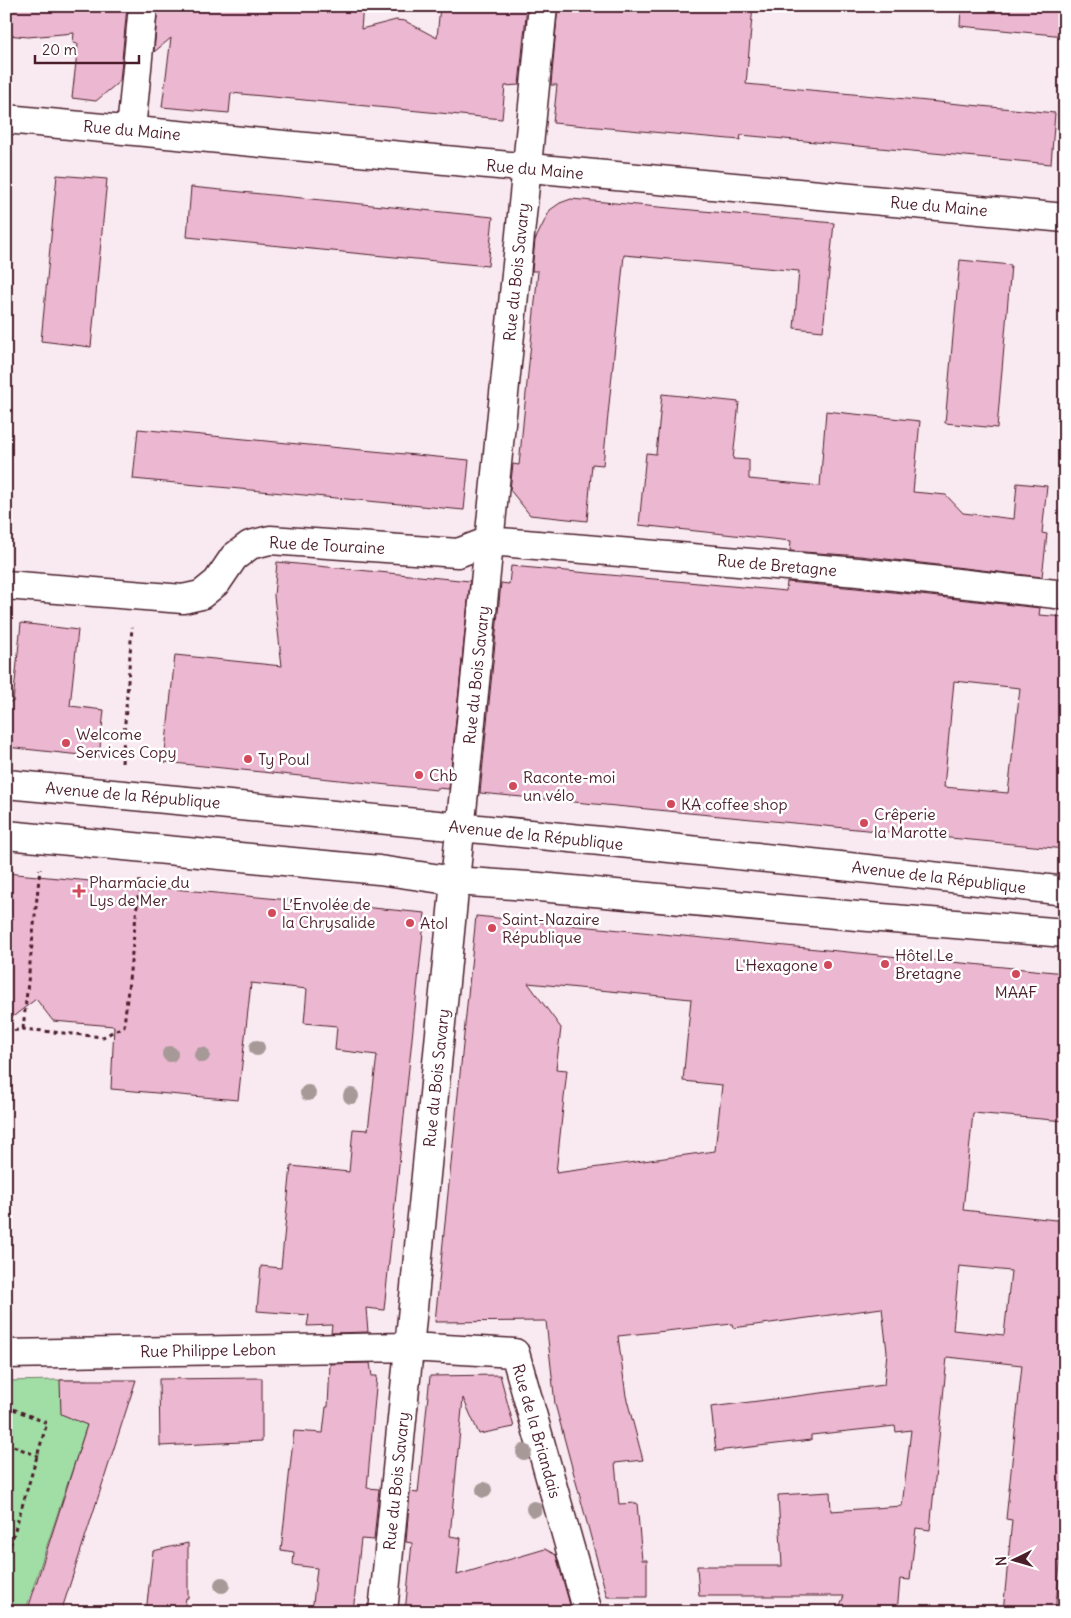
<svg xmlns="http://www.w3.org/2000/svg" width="1071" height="1618" font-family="Delius,sans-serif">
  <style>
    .green { fill: #a0dea6; stroke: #757e68 }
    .building { fill: #ecb7d0; stroke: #4a1f2b; fill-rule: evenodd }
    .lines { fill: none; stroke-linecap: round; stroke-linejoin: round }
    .minor-casing { stroke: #4a1f2b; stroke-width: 31 }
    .path { stroke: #4a1f2b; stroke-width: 3; stroke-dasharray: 4 4; stroke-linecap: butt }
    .minor { stroke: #fff; stroke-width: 28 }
    .tree { fill: #a79998 }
    .poi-dot { fill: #d1495b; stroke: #fff; stroke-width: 2 }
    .labels { text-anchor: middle; stroke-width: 5; stroke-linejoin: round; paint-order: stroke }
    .street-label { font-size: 16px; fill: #4a1f2b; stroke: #fff }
    .poi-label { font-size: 16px; fill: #4a1f2b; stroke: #fff; text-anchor: start }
  </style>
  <rect width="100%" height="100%" fill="#f9e9f1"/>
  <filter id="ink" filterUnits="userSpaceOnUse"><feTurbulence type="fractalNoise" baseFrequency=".02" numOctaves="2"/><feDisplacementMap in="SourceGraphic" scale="10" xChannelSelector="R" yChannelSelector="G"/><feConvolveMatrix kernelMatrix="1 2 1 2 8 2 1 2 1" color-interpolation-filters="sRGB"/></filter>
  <g filter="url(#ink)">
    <!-- green -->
    <path class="green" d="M59,1380H87L89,1425H87L25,1612H6V1381Z"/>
    <!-- building -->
    <path class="building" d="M6,6H127L120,81L96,101L72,98L78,44L73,43L74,33L28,37L6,35Z
      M158,6H363L361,29L396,20L405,21L437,38L440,6H527L519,85L505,86L502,119L231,93L229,113L162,107L171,38L154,52Z
      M558,6H753L746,84L1055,113L1051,164L741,135L740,140L553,123L557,85H551Z
      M961,6H1065V36L960,26Z
      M57,175L107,179L91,347L41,341Z
      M191,187L493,217L488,266L187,237Z
      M571,199L834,223L823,331L794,328L799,271L624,255L603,465L592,464L587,521L530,515L510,490L513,464L519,465L538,271H532L535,240L550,210L560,203Z
      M960,260L1011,265L997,428L945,423Z
      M662,394L739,402L733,459L749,460V479L820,486L826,411L920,421L913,492L946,495L963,513L1014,519L1017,483L1047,486L1042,533L1047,534L1042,577L860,556L790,551L791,541L639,525L646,453L656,454Z
      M138,429L469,460L464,510L133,479Z
      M277,562L470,581L449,789L437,788V790L164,762L175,655L282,666L274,596Z
      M511,566L786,591L787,582L856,588L1040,608L1039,615L1065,617V849L480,793L501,583L509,584ZM954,681L1020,688L1008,793L944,787Z
      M21,623L78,630L70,706L104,710L99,757L6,747V701L13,702Z
      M6,873L425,913L384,1310L366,1308L368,1332L331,1333L332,1325L307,1326L309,1315L257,1311L261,1266L281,1268L291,1166L349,1172L353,1129L368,1130L377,1055L335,1050L337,1026L304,1023L307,989L251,983L238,1100L111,1089L114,1026L53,1021L36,999L6,1022Z
      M476,916L1065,973V1121L973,1113L963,1210L1065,1221V1518L1055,1612H1003L1012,1520L1006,1519L1022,1365L947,1357L930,1530L916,1528L910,1580L900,1579L897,1612H837L844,1596H699L697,1566H782L778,1495L830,1492L831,1511L902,1506L911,1430L896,1432L895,1426L811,1435V1440L716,1451L711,1407L884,1385L887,1352L882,1308L733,1328L732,1324L618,1336L626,1396L643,1460L615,1463L619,1504L637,1503L642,1560H647V1597H607L555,1404L546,1321L435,1322ZM528,983L691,999L683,1081L722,1085L715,1151L556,1173L567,1070L556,1069L561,1028ZM959,1266L1011,1271L1004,1335L953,1330Z
      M370,1363L372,1376H377L367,1488L379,1489L374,1540L361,1539L353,1612H312L317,1568L293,1565L294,1552L281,1550L294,1431L323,1433L326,1407H328L330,1364Z
      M500,1375L514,1427L479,1434L463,1398L450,1536L461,1538L457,1575L545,1549L556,1555L572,1612H405L412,1543L406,1542L410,1492L418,1493L430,1376Z
      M262,1378V1441L160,1446L159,1379Z
      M60,1380H136L61,1612H27L87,1425L61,1414Z
      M188,1543V1598H186L184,1612H146L153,1551Z"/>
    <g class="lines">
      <defs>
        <path id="minor" d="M6,119L1065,218
          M131,130L143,6
          M6,585L183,599L201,595L217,582L234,557L250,545L270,540L458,553L489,541L858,572L1065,595
          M6,784C359,817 712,850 1065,891
          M6,835L379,870L455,881L528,886L857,916L1065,933
          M6,1354L409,1347L515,1353L588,1612
          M383,1612L455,881L543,6"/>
      </defs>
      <!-- minor casing -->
      <use href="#minor" class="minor-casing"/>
      <!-- path -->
      <path class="path" d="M122,763L132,627
        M23,1029L40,869
        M6,1032L23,1029L103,1037L124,1026L140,879
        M6,1406L47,1423L6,1560
        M6,1443L38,1456"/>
      <!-- minor -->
      <use href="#minor" class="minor"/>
    </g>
    <!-- trees -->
    <g class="tree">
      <circle cx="257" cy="1048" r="8"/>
      <circle cx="170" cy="1054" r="8"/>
      <circle cx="202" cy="1055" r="8"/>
      <circle cx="308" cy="1093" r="8"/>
      <circle cx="351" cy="1096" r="8"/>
      <circle cx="524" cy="1452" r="8"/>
      <circle cx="484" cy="1490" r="8"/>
      <circle cx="534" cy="1509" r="8"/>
      <circle cx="222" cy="1585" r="8"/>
    </g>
  </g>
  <!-- markers -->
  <g class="poi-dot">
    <circle cx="66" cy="743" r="5"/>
    <circle cx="248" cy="759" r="5"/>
    <circle cx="419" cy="775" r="5"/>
    <circle cx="513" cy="786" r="5"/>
    <circle cx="671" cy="804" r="5"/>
    <circle cx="864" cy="823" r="5"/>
    <path d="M76.5 883.5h5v5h5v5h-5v5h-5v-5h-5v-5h5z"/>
    <circle cx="272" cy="913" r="5"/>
    <circle cx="410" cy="923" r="5"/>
    <circle cx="492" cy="928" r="5"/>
    <circle cx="885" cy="964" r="5"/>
    <circle cx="828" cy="965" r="5"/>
    <circle cx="1016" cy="974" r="5"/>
  </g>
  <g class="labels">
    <!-- street labels -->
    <g class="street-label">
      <text transform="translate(132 130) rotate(5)" y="6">Rue du Maine</text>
      <text transform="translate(535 169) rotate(5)" y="6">Rue du Maine</text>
      <text transform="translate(939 206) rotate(5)" y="6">Rue du Maine</text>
      <text transform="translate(516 272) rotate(-84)" y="6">Rue du Bois Savary</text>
      <text transform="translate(327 545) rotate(3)" y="6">Rue de Touraine</text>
      <text transform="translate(777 565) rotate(5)" y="6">Rue de Bretagne</text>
      <text transform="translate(476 675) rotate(-84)" y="6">Rue du Bois Savary</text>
      <text transform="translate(133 795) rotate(5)" y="6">Avenue de la République</text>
      <text transform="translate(536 835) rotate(6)" y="6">Avenue de la République</text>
      <text transform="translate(939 877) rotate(7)" y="6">Avenue de la République</text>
      <text transform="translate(436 1078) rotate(-84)" y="6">Rue du Bois Savary</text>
      <text transform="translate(208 1350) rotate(-1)" y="6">Rue Philippe Lebon</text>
      <text transform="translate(537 1431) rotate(74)" y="6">Rue de la Briandais</text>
      <text transform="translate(396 1481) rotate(-84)" y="6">Rue du Bois Savary</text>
    </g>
    <!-- poi labels -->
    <g class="poi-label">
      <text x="76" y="740">Welcome<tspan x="76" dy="18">Services Copy</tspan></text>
      <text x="258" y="765">Ty Poul</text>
      <text x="429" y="781">Chb</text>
      <text x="523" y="783">Raconte-moi<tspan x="523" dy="18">un vélo</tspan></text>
      <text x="681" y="810">KA coffee shop</text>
      <text x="874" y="820">Crêperie<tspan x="874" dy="18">la Marotte</tspan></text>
      <text x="89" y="888">Pharmacie du<tspan x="89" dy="18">Lys de Mer</tspan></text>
      <text x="282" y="910">L’Envolée de<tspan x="282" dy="18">la Chrysalide</tspan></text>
      <text x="502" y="925">Saint-Nazaire<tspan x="502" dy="18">République</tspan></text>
      <text x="420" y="929">Atol</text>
      <text x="895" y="961">Hôtel Le<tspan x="895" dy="18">Bretagne</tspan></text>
      <text x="818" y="971" text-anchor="end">L'Hexagone</text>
      <text x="1016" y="998" text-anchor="middle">MAAF</text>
    </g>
  </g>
  <!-- margin -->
  <rect width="1071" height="1618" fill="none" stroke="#fff" stroke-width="25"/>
  <rect x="12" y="12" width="1046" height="1593" fill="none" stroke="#4a1f2b" stroke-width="2" filter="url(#ink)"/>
  <!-- north arrow -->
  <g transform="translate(1014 1560) rotate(265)" stroke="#ffffff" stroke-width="4" paint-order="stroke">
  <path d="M0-4L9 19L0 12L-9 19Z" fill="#4a1f2b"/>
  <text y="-8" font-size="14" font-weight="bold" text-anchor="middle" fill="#4a1f2b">N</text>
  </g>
  <!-- scale -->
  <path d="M35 55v8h104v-8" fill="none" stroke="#4a1f2b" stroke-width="2.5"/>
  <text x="42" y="55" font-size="15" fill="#4a1f2b" stroke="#ffffff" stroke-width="4" paint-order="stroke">20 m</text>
</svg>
